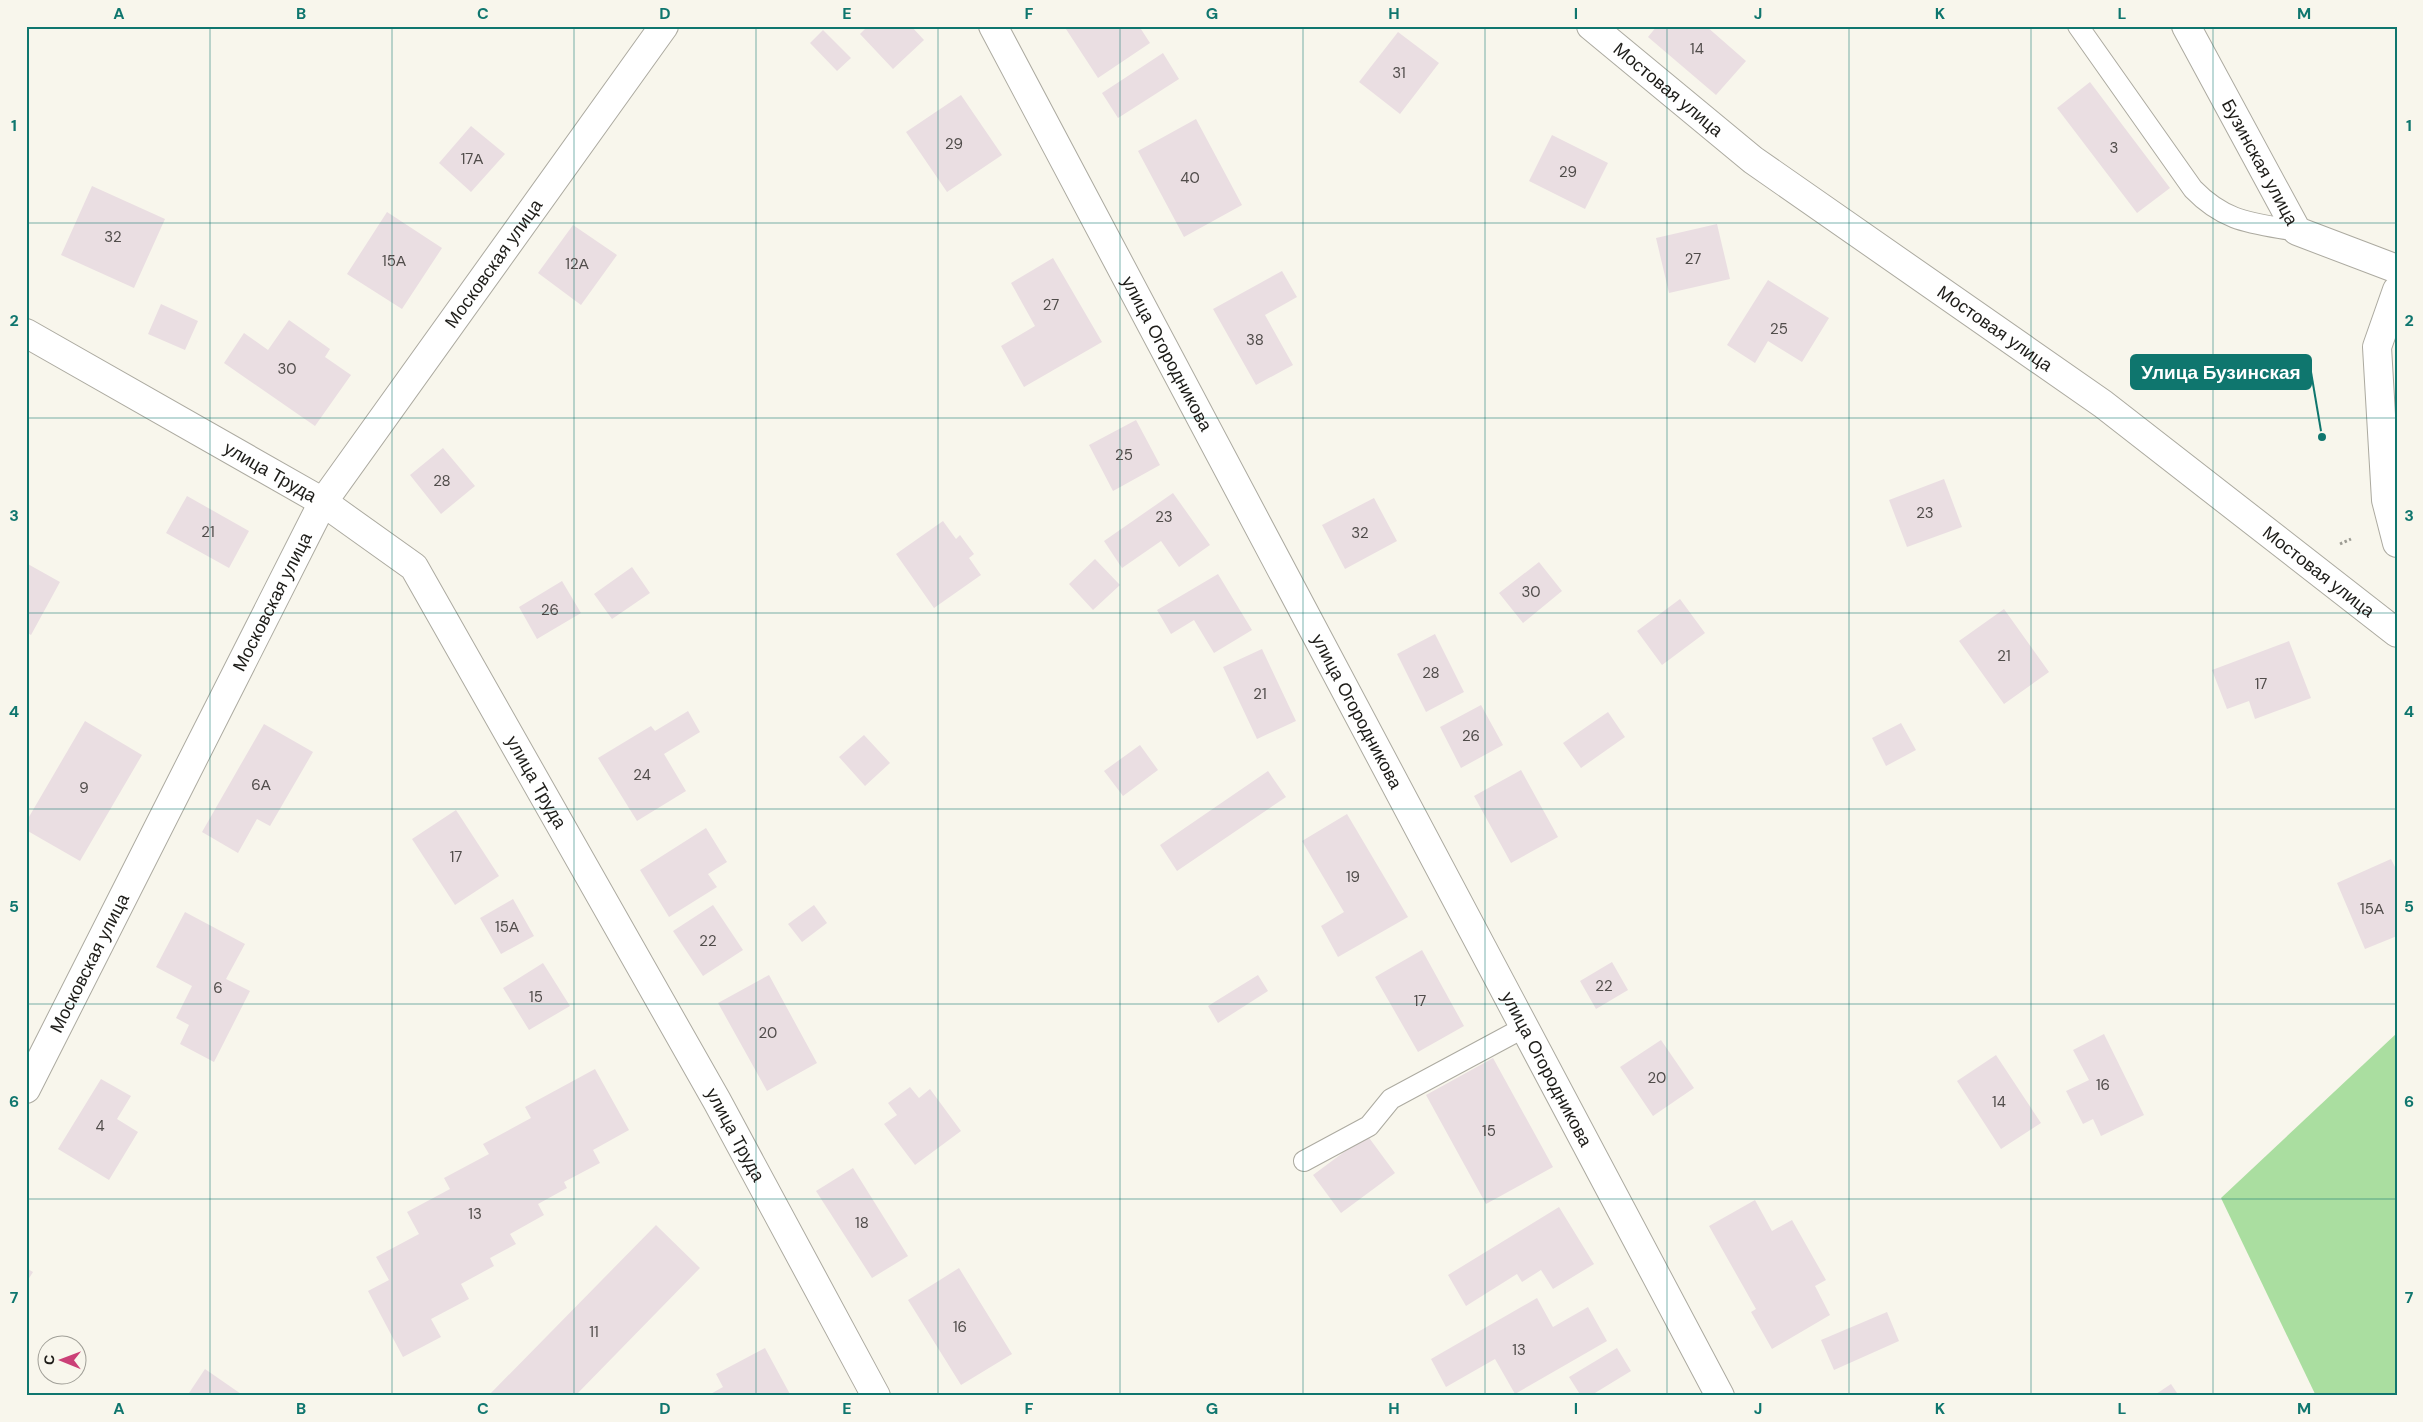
<svg xmlns="http://www.w3.org/2000/svg" width="2423" height="1422" font-family="'DM Sans',sans-serif">
  <style>
    .green { fill: #aadea0 }
    .building { fill: #eadee2 }
    .lines { fill: none; stroke-linecap: round; stroke-linejoin: round }
    .lane-casing { stroke: #acaaa0; stroke-width: 22 }
    .street-casing { stroke: #acaaa0; stroke-width: 30 }
    .secondary-casing { stroke: #acaaa0; stroke-width: 30 }
    .path { stroke: #9d9c94; stroke-width: 3; stroke-dasharray: 2.5 2.5; stroke-linecap: butt }
    .lane { stroke: #fff; stroke-width: 20 }
    .street { stroke: #fff; stroke-width: 28 }
    .secondary { stroke: #fff; stroke-width: 28 }
    .grid { fill: none; stroke: #0f766e; stroke-width: 1; stroke-opacity: 0.55 }
    .labels { text-anchor: middle; stroke-width: 5; stroke-linejoin: round; paint-order: stroke }
    .number-label { font-size: 15px; fill: #504c4a }
    .street-label { font-size: 18px; fill: #1d1c18; stroke: #f8f6ec }
    .leader { fill: none; stroke: #0f766e; stroke-width: 2 }
    .callout-dot { fill: #0f766e; stroke: #f8f6ec; stroke-width: 2 }
    .callout { fill: #0f766e; stroke: #0f766e; stroke-width: 2 }
    .callout-label { font-size: 19px; text-anchor: middle; font-weight: bold; fill: #fff }
    .neatline { fill: none; stroke: #0f766e; stroke-width: 2 }
    .grid-label { font-size: 16px; text-anchor: middle; font-weight: bold; fill: #0f766e }
  </style>
  <rect width="100%" height="100%" fill="#f8f6ec"/>
  <!-- green -->
  <path class="green" d="M2397,1033V1396H2316L2221,1198Z"/>
  <!-- building -->
  <path class="building" d="M868,26H911L924,40L893,69L860,34Z
    M1064,26H1139L1150,43L1098,78Z
    M1657,26H1706L1746,61L1716,95L1648,37Z
    M823,30L851,58L837,71L810,43Z
    M1398,32L1439,63L1400,114L1359,82Z
    M1163,53L1179,79L1118,118L1102,93Z
    M2090,82L2170,188L2137,213L2057,108Z
    M961,95L1002,155L947,192L906,132Z
    M1196,119L1242,205L1184,237L1138,151Z
    M471,126L505,154L471,192L439,163Z
    M1552,135L1608,163L1585,209L1529,181Z
    M92,186L165,219L134,288L61,255Z
    M387,212L442,248L402,309L347,274Z
    M1717,224L1730,279L1669,293L1656,238Z
    M573,225L617,255L581,305L538,273Z
    M1053,258L1102,342L1024,387L1001,346L1035,326L1011,283Z
    M1282,271L1297,297L1265,315L1293,365L1256,385L1213,309Z
    M1768,280L1829,318L1802,362L1768,341L1755,363L1727,345Z
    M161,304L198,321L185,350L148,334Z
    M289,320L330,349L325,357L351,375L315,426L224,363L244,333L268,350Z
    M1136,420L1160,465L1113,491L1089,445Z
    M443,448L475,486L441,514L410,475Z
    M1944,479L1962,527L1907,547L1889,500Z
    M1173,493L1210,545L1179,567L1161,541L1122,568L1104,541Z
    M187,496L249,531L229,568L166,533Z
    M1374,498L1397,541L1345,569L1322,525Z
    M943,521L956,539L960,535L974,554L969,558L981,575L934,608L896,554Z
    M1095,559L1120,585L1093,610L1069,584Z
    M1539,562L1562,591L1523,623L1499,593Z
    M26,563L60,582L31,635L26,632Z
    M632,567L650,593L612,619L594,594Z
    M1218,574L1252,630L1214,653L1194,620L1171,634L1157,610Z
    M562,581L581,613L537,639L519,607Z
    M1680,599L1705,633L1662,665L1637,631Z
    M2004,609L2049,672L2004,704L1959,641Z
    M1435,634L1464,692L1426,712L1397,654Z
    M2289,641L2311,698L2255,719L2249,701L2227,709L2212,670Z
    M1262,649L1296,721L1257,739L1223,667Z
    M1481,705L1503,745L1461,768L1440,727Z
    M688,711L700,732L664,754L686,791L637,821L598,758L651,726L655,731Z
    M1608,712L1625,737L1581,768L1563,743Z
    M85,721L142,755L80,861L26,830V822Z
    M1901,723L1916,750L1886,766L1872,738Z
    M264,724L313,752L270,826L257,819L238,853L202,832Z
    M864,735L890,763L865,786L839,757Z
    M1140,745L1158,770L1123,796L1104,771Z
    M1521,770L1558,837L1511,863L1474,796Z
    M1268,771L1286,797L1177,871L1160,845Z
    M456,810L499,876L455,905L412,839Z
    M1347,814L1408,917L1338,957L1321,926L1344,912L1302,841Z
    M706,828L727,862L708,874L717,887L669,917L640,870Z
    M2391,859L2397,871V936L2365,949L2337,883Z
    M513,899L534,936L501,954L480,918Z
    M713,905L743,950L703,976L673,931Z
    M814,905L827,923L802,942L788,924Z
    M185,912L245,944L226,979L250,991L214,1062L180,1044L189,1025L176,1018L192,986L156,967Z
    M1422,950L1464,1026L1418,1052L1375,977Z
    M1612,962L1628,990L1596,1009L1580,981Z
    M543,963L570,1006L529,1030L503,988Z
    M769,975L817,1063L767,1091L718,1003Z
    M1258,975L1268,991L1218,1023L1208,1006Z
    M2104,1034L2144,1115L2101,1136L2093,1119L2083,1124L2066,1091L2089,1080L2073,1050Z
    M1661,1040L1694,1088L1653,1116L1620,1067Z
    M1996,1055L2041,1123L2001,1149L1957,1081Z
    M1493,1058L1553,1167L1486,1204L1426,1095Z
    M595,1069L629,1130L593,1150L600,1163L564,1182L567,1188L538,1204L544,1215L510,1234L516,1244L490,1258L494,1266L461,1284L469,1299L431,1319L441,1337L403,1357L368,1291L389,1280L376,1257L419,1234L407,1212L450,1189L444,1178L489,1154L483,1144L531,1118L525,1107Z
    M101,1079L131,1096L117,1119L138,1132L109,1180L58,1149Z
    M910,1087L919,1098L930,1089L961,1131L915,1165L884,1124L897,1115L888,1103Z
    M1367,1135L1395,1173L1341,1213L1313,1175Z
    M853,1168L908,1256L872,1278L816,1191Z
    M1755,1200L1772,1231L1792,1220L1826,1280L1815,1286L1830,1315L1772,1349L1751,1312L1756,1309L1709,1226Z
    M1559,1207L1594,1264L1553,1289L1541,1270L1522,1282L1517,1274L1466,1306L1448,1275Z
    M656,1225L700,1268L575,1396H488Z
    M26,1268L33,1272L26,1283Z
    M959,1268L1012,1354L961,1385L908,1300Z
    M1537,1298L1553,1327L1588,1307L1607,1341L1515,1394L1495,1359L1446,1387L1431,1359Z
    M1887,1312L1899,1341L1834,1370L1821,1340Z
    M765,1348L791,1396H707L723,1387L716,1374Z
    M1617,1348L1631,1371L1590,1396H1581L1569,1377Z
    M205,1369L244,1396H187Z
    M2171,1384L2179,1396H2153Z"/>
  <g class="lines">
    <defs>
      <path id="lane" d="M2078,26L2193,189C2226,223 2253,223 2297,231
        M1304,1161L1369,1126L1391,1099L1525,1027"/>
      <g id="street">
        <path id="s1" d="M993,26L1720,1396"/>
        <path id="s2" d="M2186,26L2297,231L2397,269"/>
        <path id="s3" d="M26,333L323,502L414,567L717,1101L876,1396"/>
        <path id="s4" d="M26,1089L323,502L664,26"/>
      </g>
      <g id="secondary">
        <path id="s5" d="M1591,26L1753,160L2103,404L2397,633"/>
        <path d="M2397,290L2377,347L2386,500L2397,543"/>
      </g>
    </defs>
    <!-- lane casing -->
    <use href="#lane" class="lane-casing"/>
    <!-- street casing -->
    <use href="#street" class="street-casing"/>
    <!-- secondary casing -->
    <use href="#secondary" class="secondary-casing"/>
    <!-- path -->
    <path class="path" d="M2340,544L2351,539"/>
    <!-- lane -->
    <use href="#lane" class="lane"/>
    <!-- street -->
    <use href="#street" class="street"/>
    <!-- secondary -->
    <use href="#secondary" class="secondary"/>
  </g>
  <!-- grid -->
  <path class="grid" d="M210,26V1396M392,26V1396M574,26V1396M756,26V1396M938,26V1396M1120,26V1396M1303,26V1396M1485,26V1396M1667,26V1396M1849,26V1396M2031,26V1396M2213,26V1396M26,223H2397M26,418H2397M26,613H2397M26,809H2397M26,1004H2397M26,1199H2397"/>
  <g class="labels">
    <!-- number labels -->
    <g class="number-label">
      <text x="1697" y="54">14</text>
      <text x="1399" y="78">31</text>
      <text x="954" y="149">29</text>
      <text x="2114" y="153">3</text>
      <text x="472" y="164">17А</text>
      <text x="1568" y="177">29</text>
      <text x="1190" y="183">40</text>
      <text x="113" y="242">32</text>
      <text x="1693" y="264">27</text>
      <text x="394" y="266">15А</text>
      <text x="577" y="269">12А</text>
      <text x="1051" y="310">27</text>
      <text x="1779" y="334">25</text>
      <text x="1255" y="345">38</text>
      <text x="287" y="374">30</text>
      <text x="1124" y="460">25</text>
      <text x="442" y="486">28</text>
      <text x="1925" y="518">23</text>
      <text x="1164" y="522">23</text>
      <text x="208" y="537">21</text>
      <text x="1360" y="538">32</text>
      <text x="1531" y="597">30</text>
      <text x="550" y="615">26</text>
      <text x="2004" y="661">21</text>
      <text x="1431" y="678">28</text>
      <text x="2261" y="689">17</text>
      <text x="1260" y="699">21</text>
      <text x="1471" y="741">26</text>
      <text x="642" y="780">24</text>
      <text x="261" y="790">6А</text>
      <text x="84" y="793">9</text>
      <text x="456" y="862">17</text>
      <text x="1353" y="882">19</text>
      <text x="2372" y="914">15А</text>
      <text x="507" y="932">15А</text>
      <text x="708" y="946">22</text>
      <text x="1604" y="991">22</text>
      <text x="218" y="993">6</text>
      <text x="536" y="1002">15</text>
      <text x="1420" y="1006">17</text>
      <text x="768" y="1038">20</text>
      <text x="1657" y="1083">20</text>
      <text x="2103" y="1090">16</text>
      <text x="1999" y="1107">14</text>
      <text x="100" y="1131">4</text>
      <text x="1489" y="1136">15</text>
      <text x="475" y="1219">13</text>
      <text x="862" y="1228">18</text>
      <text x="960" y="1332">16</text>
      <text x="594" y="1337">11</text>
      <text x="1519" y="1355">13</text>
    </g>
    <!-- street labels -->
    <g class="street-label">
      <text dy="6" stroke="none"><textPath href="#s5" startOffset="100">Мостовая улица</textPath></text>
      <text dy="6" stroke="none"><textPath href="#s2" startOffset="155">Бузинская улица</textPath></text>
      <text dy="6" stroke="none"><textPath href="#s4" startOffset="951">Московская улица</textPath></text>
      <text dy="6" stroke="none"><textPath href="#s5" startOffset="505">Мостовая улица</textPath></text>
      <text dy="6" stroke="none"><textPath href="#s1" startOffset="371">улица Огородникова</textPath></text>
      <text dy="6" stroke="none"><textPath href="#s3" startOffset="281">улица Труда</textPath></text>
      <text dy="6" stroke="none"><textPath href="#s5" startOffset="910">Мостовая улица</textPath></text>
      <text dy="6" stroke="none"><textPath href="#s4" startOffset="546">Московская улица</textPath></text>
      <text dy="6" stroke="none"><textPath href="#s1" startOffset="776">улица Огородникова</textPath></text>
      <text dy="6" stroke="none"><textPath href="#s3" startOffset="701">улица Труда</textPath></text>
      <text dy="6" stroke="none"><textPath href="#s4" startOffset="141">Московская улица</textPath></text>
      <text dy="6" stroke="none"><textPath href="#s1" startOffset="1181">улица Огородникова</textPath></text>
      <text dy="6" stroke="none"><textPath href="#s3" startOffset="1106">улица Труда</textPath></text>
    </g>
  </g>
  <!-- callouts -->
  <path class="leader" d="M2322 437L2311 372"/>
  <circle class="callout-dot" cx="2322" cy="437" r="5"/>
  <rect class="callout" x="2131" y="355" width="180" height="34" rx="5"/>
  <g class="callout-label">
    <text x="2221" y="379">Улица Бузинская</text>
  </g>
  <!-- border -->
  <rect width="2423" height="1422" fill="none" stroke="#f8f6ec" stroke-width="55"/>
  <!-- north arrow -->
  <g transform="translate(62 1360) rotate(271)"><circle r="24" fill="#f8f6ec" stroke="#a09f97"/>
  <path d="M0-4L9 19L0 12L-9 19Z" fill="#cb4077"/>
  <text y="-8" font-size="14" font-weight="bold" text-anchor="middle" fill="#1d1c18">С</text>
  </g>
  <rect x="28" y="28" width="2368" height="1366" class="neatline"/>
  <g class="grid-label">
    <text x="119" y="19">A</text>
    <text x="301" y="19">B</text>
    <text x="483" y="19">C</text>
    <text x="665" y="19">D</text>
    <text x="847" y="19">E</text>
    <text x="1029" y="19">F</text>
    <text x="1212" y="19">G</text>
    <text x="1394" y="19">H</text>
    <text x="1576" y="19">I</text>
    <text x="1758" y="19">J</text>
    <text x="1940" y="19">K</text>
    <text x="2122" y="19">L</text>
    <text x="2304" y="19">M</text>
    <text x="14" y="131">1</text>
    <text x="2409" y="131">1</text>
    <text x="14" y="326">2</text>
    <text x="2409" y="326">2</text>
    <text x="14" y="521">3</text>
    <text x="2409" y="521">3</text>
    <text x="14" y="717">4</text>
    <text x="2409" y="717">4</text>
    <text x="14" y="912">5</text>
    <text x="2409" y="912">5</text>
    <text x="14" y="1107">6</text>
    <text x="2409" y="1107">6</text>
    <text x="14" y="1303">7</text>
    <text x="2409" y="1303">7</text>
    <text x="119" y="1414">A</text>
    <text x="301" y="1414">B</text>
    <text x="483" y="1414">C</text>
    <text x="665" y="1414">D</text>
    <text x="847" y="1414">E</text>
    <text x="1029" y="1414">F</text>
    <text x="1212" y="1414">G</text>
    <text x="1394" y="1414">H</text>
    <text x="1576" y="1414">I</text>
    <text x="1758" y="1414">J</text>
    <text x="1940" y="1414">K</text>
    <text x="2122" y="1414">L</text>
    <text x="2304" y="1414">M</text>
  </g>
</svg>
